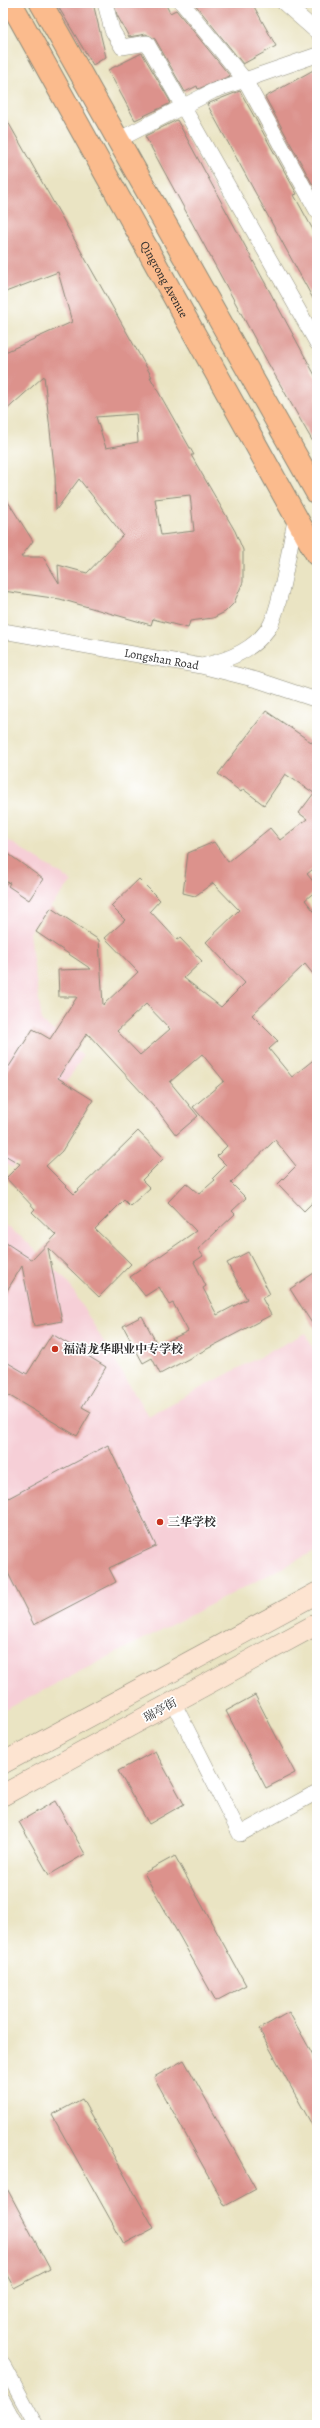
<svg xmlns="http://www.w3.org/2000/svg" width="320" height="2428" font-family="Alegreya,'Noto Serif SC',serif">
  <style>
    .built { fill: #f6cfd7 }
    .building { fill: #dc928c; fill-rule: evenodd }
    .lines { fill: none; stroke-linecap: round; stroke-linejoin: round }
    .minor-casing { stroke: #8a8877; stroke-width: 16 }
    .secondary-casing { stroke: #8a8877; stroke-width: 22 }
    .primary-casing { stroke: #8a8877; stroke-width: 24 }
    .minor { stroke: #fff; stroke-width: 15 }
    .secondary { stroke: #fde4d1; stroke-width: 21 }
    .primary { stroke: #fbbb8d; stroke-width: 22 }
    .poi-dot { fill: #c8321e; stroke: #fff; stroke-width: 1.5 }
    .labels { text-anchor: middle; stroke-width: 3.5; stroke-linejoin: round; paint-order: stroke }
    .street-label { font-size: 12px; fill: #2b2b2b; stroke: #fff }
    .poi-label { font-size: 12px; font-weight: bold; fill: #2b2b2b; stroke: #fff; text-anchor: start }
  </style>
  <rect width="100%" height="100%" fill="#fff"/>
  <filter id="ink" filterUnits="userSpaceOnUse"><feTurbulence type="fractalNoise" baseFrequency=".025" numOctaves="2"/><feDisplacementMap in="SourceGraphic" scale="8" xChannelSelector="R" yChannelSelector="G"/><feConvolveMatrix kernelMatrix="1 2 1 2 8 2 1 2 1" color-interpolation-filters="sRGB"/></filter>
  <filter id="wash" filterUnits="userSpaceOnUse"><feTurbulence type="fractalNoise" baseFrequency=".012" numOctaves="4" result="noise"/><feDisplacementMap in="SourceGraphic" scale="16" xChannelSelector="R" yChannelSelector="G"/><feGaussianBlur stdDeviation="0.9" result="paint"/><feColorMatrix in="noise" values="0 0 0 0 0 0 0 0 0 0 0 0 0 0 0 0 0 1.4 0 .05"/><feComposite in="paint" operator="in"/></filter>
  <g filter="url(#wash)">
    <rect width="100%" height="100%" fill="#eae4c3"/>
    <!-- built -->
    <path class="built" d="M3,837L72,881L29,933L42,1021L83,1056L13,1168L3,1163Z
      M3,1224L24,1239L68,1282L148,1416L305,1333L317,1355V1550L3,1711Z"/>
    <g id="blocks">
      <!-- building -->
      <path class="building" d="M56,3H93L106,57L93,65Z
        M114,3H165L170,13L176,10L230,76L198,89L197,86L185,92L155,39L146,34L129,37L117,15Z
        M194,3H252L276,46L243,64Z
        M142,53L170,101L169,104L135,120L108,70Z
        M317,68V183L313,185L265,97Z
        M240,91L297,194L294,195L317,237V306L207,104Z
        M3,113L152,377H150L194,455H191L235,531L243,550V582L234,603L225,612L213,618L190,621L188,628L153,619L151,625L60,599L3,591V494L33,541L21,557H43L59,583L58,565L87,573L123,535L79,479L56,510L55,475L44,376L3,413V353L72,322L58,272L3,293ZM136,414L138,442L106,448L96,417ZM190,495L194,531L161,535L155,499Z
        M177,120L317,379V449L268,363L145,136Z
        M266,711L317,746V866L307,874L317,886V890L305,900L317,915V979L305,964L252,1015L278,1041L269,1049L292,1077L317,1057V1198L304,1211L278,1184L296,1166L275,1140L231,1183L246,1198L232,1211L235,1214L198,1249L203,1256L194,1262L206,1286L203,1288L217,1315L247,1299L227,1263L248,1252L270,1294L262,1298L271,1315L160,1374L152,1358L143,1363L123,1326L142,1316L158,1346L188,1331L173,1303L169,1305L159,1287L145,1296L130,1277L196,1231L168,1202L186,1183L199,1194L215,1180L213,1178L226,1165L217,1156L227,1146L193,1107L224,1081L202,1054L170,1082L198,1116L176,1135L155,1107L87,1033L58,1078L93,1100L62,1151L46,1166L74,1194L138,1131L164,1158L142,1180L150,1188L130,1206L124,1200L95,1229L131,1264L99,1297L48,1248L62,1321L34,1326L22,1266L3,1297V1241L32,1260L56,1235L32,1212L35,1209L6,1178L20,1164L3,1154V1076L33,1029L50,1039L77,997H59L58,970L91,969L36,932L51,908L99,940L103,1005L138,972L105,938L125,920L111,906L139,879L160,900L150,911L177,940L180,938L202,961L184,978L221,1007L245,983L206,942L239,910L213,883L195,896L183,893L188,853L214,842L228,862L270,828L280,840L307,819L299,813L314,793L285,774L264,805L243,789L241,792L218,774ZM146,1004L170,1029L140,1055L117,1031Z
        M3,850L43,879L29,900L8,886L10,883L7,882L3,888Z
        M317,1271V1331L290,1289Z
        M52,1334L106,1367L82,1407L91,1412L77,1436L3,1392V1360L27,1374Z
        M108,1445L156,1546L109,1568L116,1582L34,1625L3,1563V1501Z
        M255,1695L295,1773L266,1788L226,1711Z
        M155,1751L184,1804L149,1824L118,1771Z
        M55,1801L85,1854L49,1875L19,1822Z
        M175,1856L246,1985L216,2001L144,1873Z
        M289,2012L317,2062V2134L259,2029Z
        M184,2060L256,2189L225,2206L154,2077Z
        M82,2099L154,2228L124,2244L52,2115Z
        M3,2181L50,2269L14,2288L3,2268Z"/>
    </g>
  </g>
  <g filter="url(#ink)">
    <use href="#blocks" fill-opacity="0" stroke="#8a8877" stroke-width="1"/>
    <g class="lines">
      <defs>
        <g id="minor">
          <path d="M105,3L112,30L122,47L147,43L317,343"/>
          <path d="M182,3L245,80L317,211"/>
          <path d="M284,3L317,32"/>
          <path d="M118,140L213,91L317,55"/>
          <path id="s1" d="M3,631L201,666L257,680L317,700"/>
          <path d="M205,665C229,660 253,650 268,629C281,610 290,542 296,516"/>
          <path d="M173,1702L240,1834L317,1792"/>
          <path d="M3,2364L36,2425"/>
          <path d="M3,2401L16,2425"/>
        </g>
        <path id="secondary" d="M3,1763L317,1593
          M3,1795L317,1624"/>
        <g id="primary">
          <path id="s2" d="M11,3L317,555"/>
          <path d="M41,3L317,493"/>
        </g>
      </defs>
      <!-- minor casing -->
      <use href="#minor" class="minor-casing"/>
      <!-- secondary casing -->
      <use href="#secondary" class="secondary-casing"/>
      <!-- primary casing -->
      <use href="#primary" class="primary-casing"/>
      <!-- minor -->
      <use href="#minor" class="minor"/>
      <!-- secondary -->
      <use href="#secondary" class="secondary"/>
      <!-- primary -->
      <use href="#primary" class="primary"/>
    </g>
  </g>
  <!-- markers -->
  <g class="poi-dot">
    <circle cx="55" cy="1349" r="4"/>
    <circle cx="160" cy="1522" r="4"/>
  </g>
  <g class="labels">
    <!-- street labels -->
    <g class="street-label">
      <text dy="4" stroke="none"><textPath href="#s2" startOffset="316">Qingrong Avenue</textPath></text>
      <text dy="4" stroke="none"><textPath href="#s1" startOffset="161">Longshan Road</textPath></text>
      <text transform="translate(160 1710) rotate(-29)" y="4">瑞亭街</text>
    </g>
    <!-- poi labels -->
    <g class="poi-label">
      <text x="63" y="1353">福清龙华职业中专学校</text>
      <text x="168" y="1526">三华学校</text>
    </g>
  </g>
  <!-- margin -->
  <rect width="320" height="2428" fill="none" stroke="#fff" stroke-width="16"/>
</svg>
